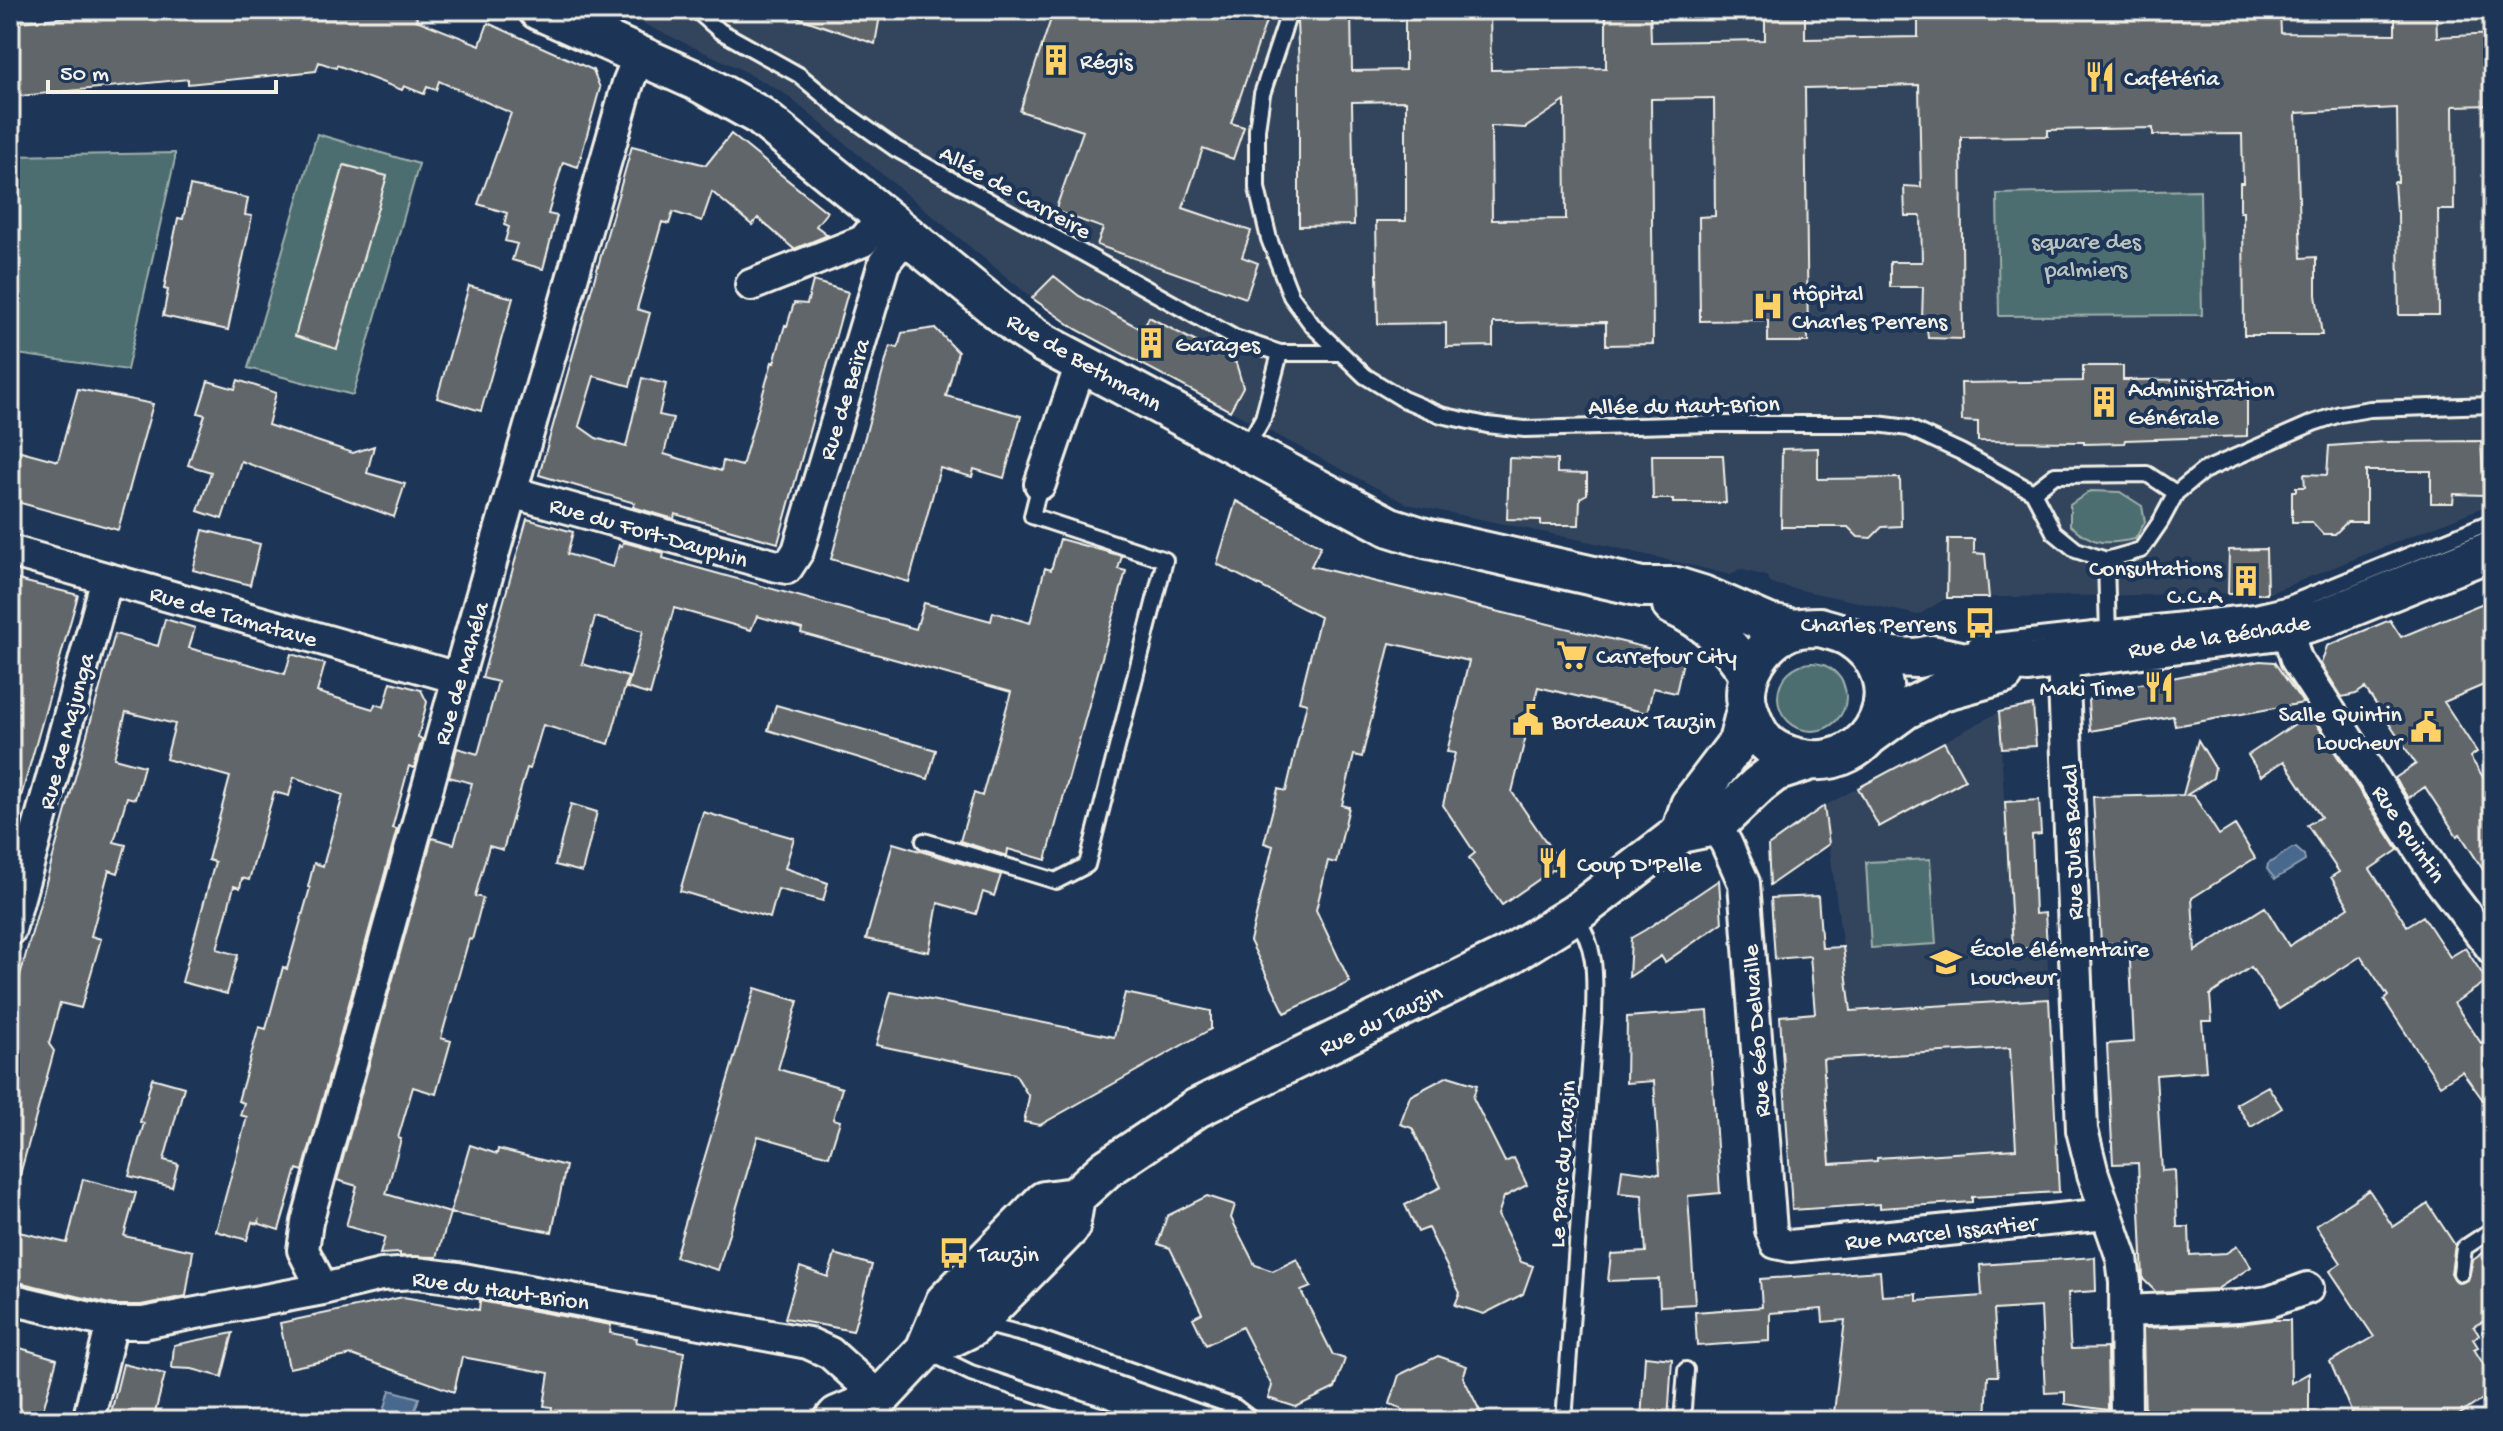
<svg xmlns="http://www.w3.org/2000/svg" width="2503" height="1431" font-family="'Gochi Hand',sans-serif">
  <style>
    .built { fill: #31445d }
    .green { fill: #4d6e6f; stroke: #a0b0ac; stroke-width: 2 }
    .water { fill: #49688e; stroke: #8d9fb2; stroke-width: 2 }
    .building { fill: #60666b; stroke: #f4f1e8; stroke-width: 2; fill-rule: evenodd }
    .lines { fill: none; stroke-linecap: round; stroke-linejoin: round }
    .service-casing { stroke: #f4f1e8; stroke-width: 20 }
    .minor-casing { stroke: #f4f1e8; stroke-width: 36 }
    .tertiary-casing { stroke: #f4f1e8; stroke-width: 44 }
    .service { stroke: #1d3557; stroke-width: 14 }
    .minor { stroke: #1d3557; stroke-width: 30 }
    .tertiary { stroke: #1d3557; stroke-width: 38 }
    .labels { text-anchor: middle; stroke-width: 8; stroke-linejoin: round; paint-order: stroke }
    .poi-label { font-size: 24px; fill: #f4f1e8; stroke: #1d3557; text-anchor: start }
    .street-label { font-size: 24px; fill: #f4f1e8; stroke: #1d3557 }
    .park-label { font-size: 24px; fill: #bac3be; stroke: #1d3557 }
  </style>
  <rect width="100%" height="100%" fill="#1d3557"/>
  <filter id="ink" filterUnits="userSpaceOnUse"><feTurbulence type="fractalNoise" baseFrequency=".0125" numOctaves="2"/><feDisplacementMap in="SourceGraphic" scale="16" xChannelSelector="R" yChannelSelector="G"/><feConvolveMatrix kernelMatrix="1 2 1 2 8 2 1 2 1" color-interpolation-filters="sRGB"/></filter>
  <g filter="url(#ink)">
    <!-- built -->
    <path class="built" d="M614,10H2493V503L2270,593L1947,598L1918,615L1772,584L1766,576L1739,569L1731,575L1600,544L1407,504L1076,329L1033,299L784,93L738,68Z
      M1999,712L2013,949L2047,947L2059,1192L1972,1197V1202L1880,1208L1879,1204L1792,1210L1780,1016L1851,1011L1824,806Z"/>
    <!-- green -->
    <path class="green" d="M317,134L419,164L353,395L248,368Z
      M175,153V159L127,370L10,353V156Z
      M2200,190L2202,315L1999,316L1997,194Z
      M2090,491L2120,492L2142,506L2145,522L2135,539C2106,545 2093,545 2070,525V505Z
      M1778 697a34 34 0 1 1 68 0a34 34 0 1 1-68 0Z
      M1930,859L1936,944L1871,948L1866,862Z"/>
    <!-- water -->
    <path class="water" d="M2292,848H2296L2304,855L2305,861L2275,879L2267,869L2268,864Z
      M390,1390L419,1398L412,1420L384,1411Z"/>
    <!-- building -->
    <path class="building" d="M138,10H405L417,16L416,20L480,45L488,23L593,70L600,88L578,167L563,162L548,214L557,216L543,269L512,260L517,244L505,241L509,227L504,225L507,213L478,204L511,113L439,81L436,90L427,87L424,94L404,86L402,90L337,65L336,68L319,62L316,71L188,84V79L10,97V23Z
      M789,10H881L875,44L788,14Z
      M1054,10H1270L1231,123L1244,127L1233,159L1203,148L1183,208L1251,231L1242,257L1258,263L1246,298L1097,245L1103,228L1055,211L1083,131L1020,111Z
      M1300,10H1351L1352,71L1405,70V10H1490L1491,70L1606,68V10H1650L1651,42L1765,40V10H1805V39L1918,37V10H1959V17H2050V10H2280L2281,33L2395,34V10H2436L2437,37L2493,34V105L2453,106L2454,210H2438L2439,315H2399L2398,211H2396L2394,182H2398L2397,108L2296,113L2301,258L2316,257V295L2322,335H2244L2243,212H2240V183H2243L2242,134L2153,135V128L2048,130V136L1961,137L1963,339L1928,338L1926,320H1922L1923,287H1890V262H1922L1921,216H1905L1904,186L1921,187L1919,85L1805,88L1808,342H1768V320L1700,321L1699,217L1715,216L1714,98L1651,99L1653,344L1606,345V322L1493,323V346L1446,347V323L1378,324L1376,221H1406V101L1352,102L1354,225L1299,226V70L1297,21ZM1565,101L1566,219L1492,220L1491,126L1525,128Z
      M731,134L827,212L816,226L828,235L794,249L758,218L752,225L712,192L702,221L673,212L669,224L662,222L637,309L650,313L630,386L594,376L579,426L596,438L626,447L642,378L666,384L659,415L673,418L664,454L721,471L723,461L742,466L772,362L774,363L785,325L787,326L794,303L807,304L813,281L848,292L778,543L675,514L674,519L633,507L635,503L539,475L632,146L706,165Z
      M344,165L387,176L337,349L295,336Z
      M190,186L248,198L245,215L252,216L228,330L163,316L168,290L164,289L169,262L178,218L183,219Z
      M1054,276L1079,296L1143,330L1149,317L1236,363L1243,387L1230,411L1076,329L1032,298Z
      M469,286L513,298L481,411L437,398Z
      M935,328L958,352L946,396L1021,416L1004,478L974,469L972,477L940,468L909,582L831,559L890,346L898,348L902,333Z
      M2083,366H2123V380L2247,379V436L2125,440L2124,443L2084,444V442L1978,441V422L1962,421L1961,383L2083,381Z
      M238,380L276,393L268,425L353,453L374,446L367,473L405,484L394,517L241,461L222,519L198,511L211,472L188,465L205,415L198,413L208,381L235,389Z
      M78,389L153,404L118,530L10,500V448L58,461Z
      M2481,441L2484,495L2454,494L2453,503H2431V471H2366V522H2347L2335,534H2323L2312,522H2292V491H2296V487H2305L2304,474L2327,475L2329,446L2386,442Z
      M1818,448V479L1900,478L1901,526L1882,527L1871,538L1858,537L1848,527H1781L1782,449Z
      M1652,455H1723L1726,503H1673V499H1653Z
      M1509,458L1557,460V473L1587,474V494L1580,498L1579,525H1541V520L1507,519Z
      M1236,501L1321,546L1311,566L1684,657L1676,693L1653,688L1647,713L1538,687L1512,792L1561,864L1502,905L1469,858L1475,853L1443,805L1455,753L1447,752L1469,661L1390,643L1362,757L1354,755L1342,805L1349,807L1336,863L1328,861L1316,910L1350,982L1285,1013L1250,941L1273,846L1264,843L1278,789L1286,791L1307,703L1299,701L1320,617L1217,564Z
      M527,519L573,532L567,554L613,567L619,545L622,546L623,542L664,553L663,558L687,565L916,629L924,603L991,621L993,612L1030,623L1045,568L1051,570L1060,539L1122,556L1118,569L1126,571L1046,860L1008,849L1007,856L960,841L974,793L982,796L1011,692L801,633L802,629L757,616L751,630L674,608L650,695L627,688L643,631L595,617L582,664L628,677L609,744L543,725L530,769L527,768L503,850L489,846L475,896L483,898L472,940L469,939L441,1038L451,1041L436,1094L413,1087L398,1138L401,1139L386,1194L450,1213L437,1257L400,1256V1253L380,1254L385,1237L346,1226L357,1186L337,1180L432,838L454,844L472,783L449,777L457,748L478,754L498,682L482,678Z
      M203,530L260,544L250,585L193,570Z
      M1948,539H1974V553L1985,554L1989,598H1947Z
      M2266,549L2267,594H2228L2229,550Z
      M10,578L78,595L17,811L10,810Z
      M2493,599V681L2444,702L2477,752L2470,757L2493,792V885L2460,834L2457,836L2425,787L2408,798L2395,778L2416,764L2365,688L2356,694L2342,697L2321,664L2327,646L2390,620L2401,637Z
      M165,619L195,628L189,648L285,674L291,654L325,664L317,692L373,709L375,704L384,707L391,682L421,690L427,702L418,737L422,739L414,768L409,766L393,825L392,828L397,829L303,1171L297,1169L279,1230L260,1224L259,1221L258,1224L252,1222L247,1240L216,1231L247,1117L240,1115L244,1103L238,1101L259,1027L266,1029L283,967L287,969L310,888L308,887L314,863L323,866L343,795L294,777L289,796L274,792L249,880L242,878L240,888L234,886L217,949L238,955L227,994L182,982L215,862L208,860L230,777L166,759L175,724L126,712L114,758L144,766L135,799L127,797L114,842L126,845L118,873L109,870L91,936L101,939L81,1008L60,1003L49,1044L54,1051L18,1182L10,1181V1011L19,979L115,634L158,646Z
      M2260,661L2274,662L2303,703L2175,726L2173,716L2090,731L2088,701L2094,693Z
      M776,705L936,750L928,779L768,730Z
      M2033,705L2036,746L2002,748L1999,712Z
      M2310,714L2398,850L2370,869L2407,926L2423,916L2450,957L2465,948L2487,981L2454,1003L2481,1043L2493,1035V1114L2462,1071L2440,1085L2384,1000L2388,996L2361,956L2279,1009L2251,967L2210,995L2212,1021H2202L2206,1071L2156,1075L2162,1171L2175,1170L2177,1227H2189L2190,1255L2226,1253L2237,1246L2251,1267L2217,1289L2156,1292L2143,1279L2138,1163L2113,1164L2107,1044L2134,1042L2129,942L2101,944L2093,797L2183,795L2198,740L2215,768L2213,778L2187,795L2194,796L2219,835L2235,825L2255,858L2192,898L2195,951L2265,907L2289,946L2349,907L2331,877L2339,872L2307,825L2321,817L2284,761L2261,776L2248,755Z
      M1944,742L1965,780L1879,827L1858,788Z
      M2039,800L2041,834L2032,835L2035,914L2045,913L2047,947L2013,949L2005,802Z
      M571,804L597,812L582,872L555,865Z
      M1824,806L1829,844L1770,885L1768,846Z
      M703,812L794,838L785,868L828,883L823,901L778,889L770,918L680,891Z
      M893,843L1001,875L994,896L983,892L976,914L938,903L929,952L866,939Z
      M1719,880L1722,923L1665,962L1661,956L1629,977L1631,938L1645,930Z
      M1818,896L1822,948L1843,947L1851,1011L2049,999L2059,1192L1972,1197V1202L1880,1208V1204L1792,1210L1780,1016L1815,1013L1810,956L1775,959L1771,898ZM2010,1048L2016,1149L1877,1158V1161L1830,1164L1823,1059Z
      M755,988L798,1001L778,1069L842,1088L833,1119L840,1121L829,1156L758,1136L718,1270L675,1257Z
      M891,992L1114,1037L1125,993L1211,1011V1029L1040,1125L1024,1122L1029,1097L1015,1074L876,1045Z
      M1708,1011L1720,1193L1688,1196L1695,1304L1660,1306L1659,1279L1608,1281L1611,1254L1646,1252L1642,1195L1619,1193L1622,1169L1660,1174L1654,1081L1626,1083L1627,1017Z
      M1448,1076L1477,1085L1473,1098L1505,1162L1514,1158L1527,1185L1504,1197L1498,1215L1521,1262L1533,1266L1523,1294L1484,1314L1455,1305L1460,1293L1428,1228L1418,1232L1405,1205L1441,1187L1412,1128L1400,1124L1410,1096Z
      M152,1078L184,1087L164,1160L178,1164L172,1187L129,1176L144,1123L140,1122Z
      M2268,1086L2282,1108L2251,1127L2236,1104Z
      M470,1145L497,1154L498,1149L566,1166L552,1232L450,1213Z
      M83,1179L136,1193L124,1236L193,1251L186,1296L141,1305H114L10,1280V1230L67,1243Z
      M2369,1190L2393,1227L2428,1204L2455,1245L2451,1273L2456,1281L2461,1283L2468,1280L2473,1260L2493,1246V1315L2474,1327L2479,1335L2473,1339L2478,1347L2474,1349L2493,1380V1392L2450,1421H2372V1417L2353,1416L2330,1362L2374,1337L2330,1271L2341,1263L2316,1225Z
      M1207,1196L1235,1205L1231,1218L1255,1265L1273,1271L1297,1259L1311,1287L1301,1291L1333,1355L1345,1359L1335,1388L1296,1407L1268,1398L1272,1386L1242,1327L1206,1345L1193,1318L1202,1313L1170,1248L1158,1244L1167,1216Z
      M835,1254L872,1265L853,1331L785,1318L800,1267L828,1277Z
      M2095,1257L2096,1291L2068,1293L2070,1339L2071,1349L2107,1348L2108,1410L2065,1404V1392L2045,1393L2041,1307L1994,1310L1998,1376H1988L1986,1421H1833L1845,1320L1823,1322L1822,1309L1770,1313V1341L1697,1346L1695,1312L1762,1307L1760,1279L1880,1271L1882,1296L1917,1294V1301L1982,1296L1980,1265Z
      M403,1297L479,1310L480,1301L611,1325L610,1333L637,1338L636,1342L684,1352L673,1421H550L552,1407L544,1406L549,1373L462,1357L454,1392L352,1355L289,1368L280,1323Z
      M2271,1320H2290L2291,1383L2309,1373V1421H2284V1415L2203,1414V1421H2145L2143,1328L2239,1324Z
      M233,1333L222,1377L192,1369L172,1368L174,1345Z
      M10,1345L57,1359L40,1421H10Z
      M1438,1356L1467,1366L1463,1377L1485,1421H1407L1401,1408L1390,1404L1399,1375Z
      M1645,1356L1672,1359L1668,1421H1641Z
      M123,1364L165,1374L153,1421H109Z"/>
    <g class="lines">
      <defs>
        <path id="service" d="M696,10L720,31L799,75L842,111L896,149L1235,338L1280,353H1339
          M1290,10L1262,94L1257,129V188L1269,239L1291,296L1313,326L1365,376L1403,399L1441,415L1487,425L1525,429L1710,424H1877L1909,428L1961,452L2033,492L2054,532L2076,550L2106,560L2141,550L2161,521L2176,493L2203,471L2313,423L2340,414L2370,409L2493,405
          M1245,450L1263,418L1280,353
          M2033,492L2055,475L2147,474L2176,493
          M2106,560L2108,636
          M1976,643L2255,612L2289,604L2493,521
          M924,841L1056,881L1087,865L1165,560L1032,516L1040,484
          M2461,1273L2464,1248L2493,1229
          M980,1327H995L1038,1338L1235,1407L1253,1421
          M930,1353L971,1373L1118,1421
          M1564,1421L1594,1013C1595,975 1597,948 1575,915
          M1682,1421L1686,1370"/>
        <path id="minor" d="M751,285L863,241L883,217
          M1040,484L1081,364
          M511,492L773,565L787,568L798,551L884,263L906,235
          M10,551L458,678
          M2287,629L2296,659L2438,878L2493,950
          M2063,658L2082,1130L2093,1174L2122,1258L2125,1282L2126,1421
          M1715,826L1726,843L1744,883L1771,1230L1776,1243L1790,1246L2107,1214
          M10,930L107,579
          M323,1289L303,1250L307,1222L458,678L628,83L639,56
          M10,1299L112,1323H143L323,1289L381,1275L416,1273L458,1278L808,1343L830,1353L880,1398
          M2125,1311L2238,1306L2269,1302L2308,1288
          M88,1421L112,1323"/>
        <path id="tertiary" d="M538,10L699,82L760,116L1019,327L1045,344L1390,527L1425,538L1642,587H1676L1702,595L1769,624L1795,629
          M1672,605C1707,621 1729,642 1749,675
          M1820,627C1829,630 1840,632 1849,637C1918,679 1875,776 1798,758C1768,751 1758,738 1749,711C1737,679 1764,637 1795,629C1803,627 1812,627 1820,627Z
          M1866,651L1894,657L1917,658L1932,655L1966,662L1991,659L2028,663L2287,629L2324,618L2493,550
          M1869,736L1906,709L1942,691L2004,674
          M1681,833L1690,805L1738,742L1747,706
          M925,1350L972,1327L1047,1251L1070,1227L1075,1197
          M833,1421L837,1416L880,1398L925,1350L945,1302L1044,1201L1075,1197L1106,1169L1197,1108L1509,955L1575,914L1681,833L1715,826L1758,785L1775,772L1809,761"/>
      </defs>
      <!-- service casing -->
      <use href="#service" class="service-casing"/>
      <!-- minor casing -->
      <use href="#minor" class="minor-casing"/>
      <!-- tertiary casing -->
      <use href="#tertiary" class="tertiary-casing"/>
      <!-- service -->
      <use href="#service" class="service"/>
      <!-- minor -->
      <use href="#minor" class="minor"/>
      <!-- tertiary -->
      <use href="#tertiary" class="tertiary"/>
    </g>
  </g>
  <!-- icons -->
  <defs>
    <symbol id="building-bare" viewBox="-9 -9 18 18"><path d="M-4-6H4V6H1V3H-1V6H-4ZM-2.5-4.3h1.7v1.8h-1.7ZM.8-4.3h1.7v1.8H.8ZM-2.5-1h1.7V.8h-1.7ZM.8-1h1.7V.8H.8Z" fill="#ffd166" stroke="#1d3557" stroke-width="2.5" paint-order="stroke"/></symbol>
    <symbol id="restaurant-bare" viewBox="-9 -9 18 18"><path d="M-5-6h1v4h1v-4h1v4h1v-4h1v5L-1.5 .5V6h-2V.5L-5-1ZM5-6V6H3V1.5H1.5Q1.5-4 5-6Z" fill="#ffd166" stroke="#1d3557" stroke-width="2.5" paint-order="stroke"/></symbol>
    <symbol id="hospital-bare" viewBox="-9 -9 18 18"><path d="M-5-5h3v3.5h4V-5h3V5h-3V1.5h-4V5h-3Z" fill="#ffd166" stroke="#1d3557" stroke-width="2.5" paint-order="stroke"/></symbol>
    <symbol id="bus-bare" viewBox="-9 -9 18 18"><path d="M-5-6H5V4H4V6H2V4H-2V6H-4V4H-5ZM-3.5-4V0h7V-4ZM-3.5 1.2v1.5H-2V1.2ZM2 1.2v1.5H3.5V1.2Z" fill="#ffd166" stroke="#1d3557" stroke-width="2.5" paint-order="stroke"/></symbol>
    <symbol id="supermarket-bare" viewBox="-9 -9 18 18"><path d="M-6-5.5h2.5l.6 2H6L4.5 2H-2.5L-4.4-4H-6ZM-1.5 3.2a1.3 1.3 0 1 0 .1 0ZM3 3.2a1.3 1.3 0 1 0 .1 0Z" fill="#ffd166" stroke="#1d3557" stroke-width="2.5" paint-order="stroke"/></symbol>
    <symbol id="civic-bare" viewBox="-9 -9 18 18"><path d="M-.6-6.5H3V-4.5H.6V-3L4-1V1h2V6H-6V1h2V-1L-.6-3ZM-1.2 2.5V6h2.4V2.5Z" fill="#ffd166" stroke="#1d3557" stroke-width="2.5" paint-order="stroke"/></symbol>
    <symbol id="school-bare" viewBox="-9 -9 18 18"><path d="M0-5L7-2L0 1L-7-2ZM-4 1L0 2.5L4 1V4Q0 6-4 4Z" fill="#ffd166" stroke="#1d3557" stroke-width="2.5" paint-order="stroke"/></symbol>
  </defs>
  <g fill-rule="evenodd">
    <use href="#building-bare" x="1034" y="38" width="44" height="44"/>
    <use href="#restaurant-bare" x="2078" y="55" width="44" height="44"/>
    <use href="#hospital-bare" x="1746" y="284" width="44" height="44"/>
    <use href="#building-bare" x="1129" y="321" width="44" height="44"/>
    <use href="#building-bare" x="2082" y="380" width="44" height="44"/>
    <use href="#building-bare" x="2224" y="559" width="44" height="44"/>
    <use href="#bus-bare" x="1958" y="601" width="44" height="44"/>
    <use href="#supermarket-bare" x="1550" y="633" width="44" height="44"/>
    <use href="#restaurant-bare" x="2137" y="665" width="44" height="44"/>
    <use href="#civic-bare" x="1506" y="698" width="44" height="44"/>
    <use href="#civic-bare" x="2404" y="705" width="44" height="44"/>
    <use href="#restaurant-bare" x="1531" y="841" width="44" height="44"/>
    <use href="#school-bare" x="1924" y="940" width="44" height="44"/>
    <use href="#bus-bare" x="932" y="1231" width="44" height="44"/>
  </g>
  <g class="labels">
    <!-- poi labels -->
    <g class="poi-label">
      <text x="1080" y="68">Régis</text>
      <text x="2124" y="85">Cafétéria</text>
      <text x="1792" y="300">Hôpital<tspan x="1792" dy="28">Charles Perrens</tspan></text>
      <text x="1175" y="351">Garages</text>
      <text x="2128" y="396">Administration<tspan x="2128" dy="28">Générale</tspan></text>
      <text x="2222" y="575" text-anchor="end">Consultations<tspan x="2222" dy="28">C.C.A</tspan></text>
      <text x="1956" y="631" text-anchor="end">Charles Perrens</text>
      <text x="1596" y="663">Carrefour City</text>
      <text x="2135" y="695" text-anchor="end">Maki Time</text>
      <text x="2402" y="721" text-anchor="end">Salle Quintin<tspan x="2402" dy="28">Loucheur</tspan></text>
      <text x="1552" y="728">Bordeaux Tauzin</text>
      <text x="1577" y="871">Coup D'Pelle</text>
      <text x="1970" y="956">École élémentaire<tspan x="1970" dy="28">Loucheur</tspan></text>
      <text x="978" y="1261">Tauzin</text>
    </g>
    <!-- street labels -->
    <g class="street-label">
      <text transform="translate(1016 191) rotate(29)" y="8">Allée de Carreire</text>
      <text transform="translate(1085 361) rotate(30)" y="8">Rue de Bethmann</text>
      <text transform="translate(843 399) rotate(-73)" y="8">Rue de Beïra</text>
      <text transform="translate(1684 404) rotate(-1)" y="8">Allée du Haut-Brion</text>
      <text transform="translate(649 531) rotate(16)" y="8">Rue du Fort-Dauphin</text>
      <text transform="translate(234 615) rotate(16)" y="8">Rue de Tamatave</text>
      <text transform="translate(2219 635) rotate(-9)" y="8">Rue de la Béchade</text>
      <text transform="translate(460 673) rotate(-74)" y="8">Rue de Mahéla</text>
      <text transform="translate(65 731) rotate(-75)" y="8">Rue de Majunga</text>
      <text transform="translate(2410 833) rotate(56)" y="8">Rue Quintin</text>
      <text transform="translate(2071 842) rotate(-92)" y="8">Rue Jules Badal</text>
      <text transform="translate(1380 1019) rotate(-26)" y="8">Rue du Tauzin</text>
      <text transform="translate(1755 1031) rotate(-94)" y="8">Rue Géo Delvaille</text>
      <text transform="translate(1561 1164) rotate(-86)" y="8">Le Parc du Tauzin</text>
      <text transform="translate(1941 1231) rotate(-6)" y="8">Rue Marcel Issartier</text>
      <text transform="translate(501 1289) rotate(8)" y="8">Rue du Haut-Brion</text>
    </g>
    <!-- park labels -->
    <g class="park-label">
      <text x="2086" y="248">square des<tspan x="2086" dy="28">palmiers</tspan></text>
    </g>
  </g>
  <!-- margin -->
  <rect width="2503" height="1431" fill="none" stroke="#1d3557" stroke-width="40"/>
  <rect x="20" y="20" width="2463" height="1391" fill="none" stroke="#f4f1e8" stroke-width="3" filter="url(#ink)"/>
  <!-- scale -->
  <path d="M48 80v12h228v-12" fill="none" stroke="#f4f1e8" stroke-width="4"/>
  <text x="60" y="80" font-size="24" fill="#f4f1e8" stroke="#1d3557" stroke-width="6" paint-order="stroke">50 m</text>
</svg>
